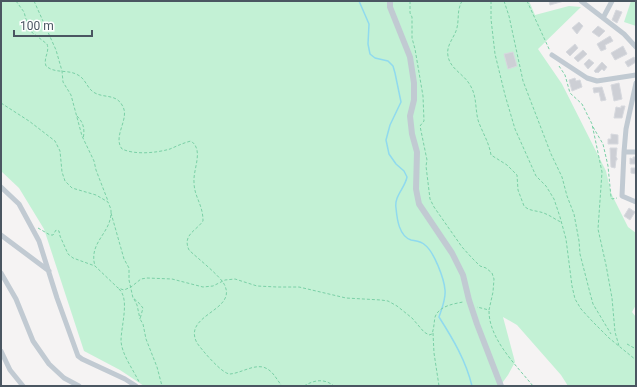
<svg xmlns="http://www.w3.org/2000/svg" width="637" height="387" font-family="Roboto,sans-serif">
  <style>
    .green { fill: #c3f1d5 }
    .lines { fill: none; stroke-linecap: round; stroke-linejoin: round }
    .stream { stroke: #90daee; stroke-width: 1.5 }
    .building { fill: #cdcfd5; stroke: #d7d9de }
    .path { stroke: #7ad0a6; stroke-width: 1; stroke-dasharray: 3 2; stroke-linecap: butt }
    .minor { stroke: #c1cad2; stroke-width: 5 }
    .tertiary { stroke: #c1cad2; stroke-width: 6 }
  </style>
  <rect width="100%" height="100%" fill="#f5f3f3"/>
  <!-- green -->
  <path class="green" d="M1,1H529L535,15L569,6L581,7L538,49L562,84L606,171L611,193L628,227L636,233V305L632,312L636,317V386H568L561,375L517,325L503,317L515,362L508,375L500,386H144L120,370L84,351L44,229L19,188L1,171Z
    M631,1H636V26L624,22Z"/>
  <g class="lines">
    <!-- stream -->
    <path class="stream" d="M359,1L369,24L368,44L370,54L375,58L388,61L393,66L395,73L401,102L390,125L386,140L389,154L396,164L404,171L407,177C405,188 394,196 396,208C397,219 399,236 411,240C416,241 421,241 425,245C434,252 444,278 445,290C446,299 442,308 439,317C453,339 466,361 472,386"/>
  </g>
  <!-- building -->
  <path class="building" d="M549,1H564L550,5Z
    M616,10L622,12L617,23L612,20Z
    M579,22L583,26L577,34L572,28Z
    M598,26L605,31L599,37L592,32Z
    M610,36L613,41L605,45L606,49L601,51L597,44Z
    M575,44L578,48L570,56L566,52Z
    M623,46L627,54L615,60L611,53Z
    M583,50L587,54L578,62L574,58Z
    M513,52L517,66L508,69L504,54Z
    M634,57L636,62L628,67L625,62Z
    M589,59L594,63L588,69L584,64Z
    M602,62L607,67L604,71L602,69L598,73L597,72L596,73L594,71Z
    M575,78L576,81L580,80L582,87L572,91L569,80Z
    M619,83L622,99L614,101L611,85Z
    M602,87L606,100L601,101L599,92L594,93L593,88Z
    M621,106H625L622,118H614L616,107L621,108Z
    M611,134L618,135V144H608V139H611Z
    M610,148H617L616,157L617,158V160H616L615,168L611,167Z
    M633,157H636V164H630V158L633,159Z
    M631,168H636V174L631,173Z
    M629,208L635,212L630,220L624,216Z"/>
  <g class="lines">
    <!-- path -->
    <path class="path" d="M16,1L24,12L29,30L47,44C50,52 43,58 46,66C55,74 68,69 78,75C86,79 87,89 95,93C104,98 116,94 122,105C131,118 112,136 122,149C135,155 156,153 170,149C177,146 183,143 191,141C204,150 193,169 194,182C194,197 203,204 203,221C196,231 182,235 189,250C197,258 222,277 225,286C236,311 182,315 197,343C202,350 222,374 230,374C241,373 252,365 263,367C273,370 276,379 282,386
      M34,1L56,50L62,71L63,82L71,95L82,136L94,161L96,170L108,201
      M410,1V13L412,17V38L415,49L423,96L424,121L420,126L427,160L426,166L430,199L434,207L462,247L472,258L480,266L486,268L492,273L494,279L493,292L489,310L477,307
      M462,1C456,12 460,20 456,31C453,39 446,46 448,56C450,69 464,74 470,85C477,96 475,108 478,120C482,132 489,142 491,155L507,165L517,175L518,190L524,206C530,212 538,210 546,214C551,216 556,220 561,222
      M491,1V19L495,54L505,95L515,129L536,176L546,186L554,199L560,217L566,239L572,286L575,299L581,309L593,322L609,338L636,360
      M504,1L509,16L523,81L551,154L562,177L567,196L574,214L579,241L580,254L590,293L593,304L611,334
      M527,1L550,51
      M559,66L565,75L570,93L582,104L592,124L602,172L598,229L606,265L612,298L615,332L619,346
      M1,103L29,121L55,141L60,151L62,172L65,181L72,188L96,195L108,202C109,205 111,208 111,211C112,233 88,242 95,266
      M77,116C84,123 85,130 83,139
      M593,127L603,144L608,166L611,197L612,199L617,198
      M111,213L124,259L129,268V280L133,298L138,302L143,308L140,319L143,324L146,339L157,367L162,386
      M38,228L50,235H53L56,230L59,231L60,236L68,254L73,258L95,266L118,288L124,290L131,287L141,279L147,278L172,279L203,287L213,286L225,280L235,279L257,286L277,287H299L346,298L381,300L388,301L397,306L412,318L424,332L429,335L432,334C434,328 434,323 435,317C439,306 453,304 463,302
      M119,289C130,299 121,326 121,341C122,355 133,369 139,382
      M134,299L137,305L140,319
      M489,311C489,339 516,365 533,386
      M433,333L434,353L439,386
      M627,344L636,349
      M304,386C314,380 324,378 334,386"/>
    <!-- minor -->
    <path class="minor" d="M581,1L624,34L636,47
      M603,18L612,1
      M552,55L587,78L597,81L636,75
      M636,83L626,129L624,152L622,196L636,202
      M624,152H636
      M1,187L19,204L39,241L57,298L78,356L82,359L125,379L136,386
      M1,235L49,271
      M1,273L16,299L33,341L49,364L64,378L79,386
      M1,351L10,370L23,386"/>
    <!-- tertiary -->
    <path class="tertiary" d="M390,1V7L410,57L414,83V100L410,116L412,134L417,152L416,189L419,204L452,253L463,275L469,300L477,324L501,386"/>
  </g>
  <!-- border -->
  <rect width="637" height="387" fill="none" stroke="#4a5661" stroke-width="4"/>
  <!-- scale -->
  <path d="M14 30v6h78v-6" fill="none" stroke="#4a5661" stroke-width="2"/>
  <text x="20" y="30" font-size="12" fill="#4a5661" stroke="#ffffff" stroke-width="3" paint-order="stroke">100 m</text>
</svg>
